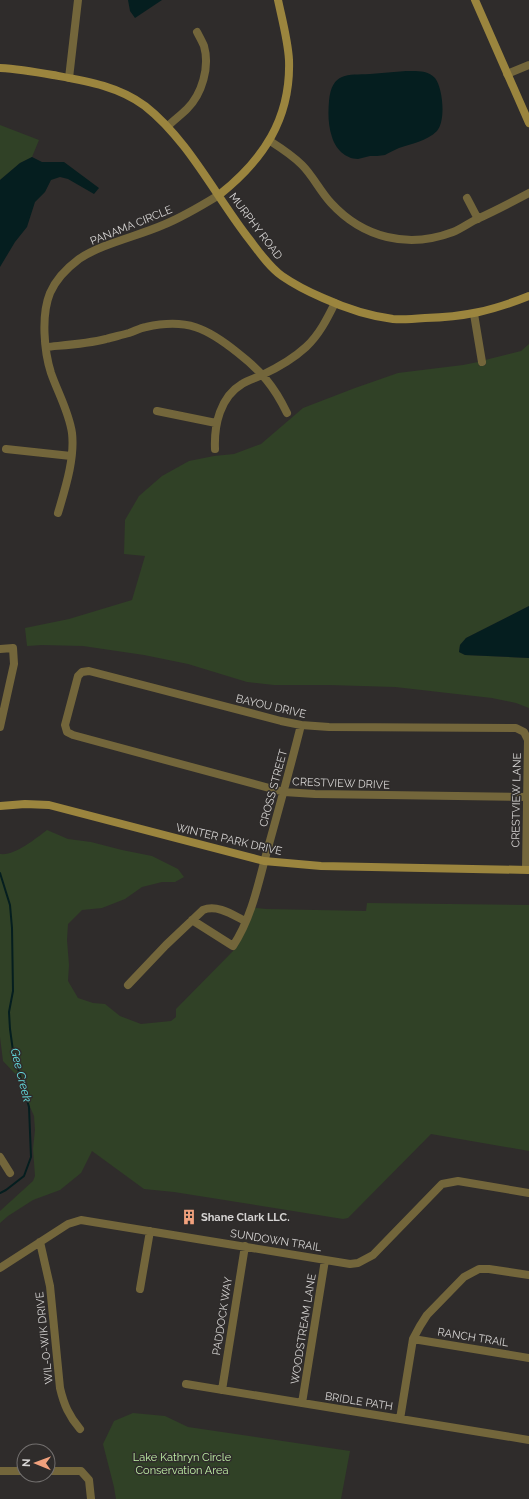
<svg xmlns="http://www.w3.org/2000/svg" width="529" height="1499" font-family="Raleway,sans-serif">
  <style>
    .green { fill: #304126 }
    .water { fill: #051e1f }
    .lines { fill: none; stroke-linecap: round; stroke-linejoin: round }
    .stream { stroke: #051e1f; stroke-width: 2 }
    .street { stroke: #73663b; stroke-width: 8 }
    .secondary { stroke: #9b853e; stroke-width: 8 }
    .labels { text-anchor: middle; stroke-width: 3; stroke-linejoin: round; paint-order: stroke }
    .street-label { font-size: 11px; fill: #d6d4d3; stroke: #2f2c2b }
    .poi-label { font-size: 11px; font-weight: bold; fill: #d6d4d3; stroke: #2f2c2b; text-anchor: start }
    .park-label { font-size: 11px; fill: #c0f0a7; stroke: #2f2c2b }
    .water-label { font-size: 12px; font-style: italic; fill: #63dddf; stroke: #2f2c2b }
  </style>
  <rect width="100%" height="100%" fill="#2f2c2b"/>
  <!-- green -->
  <path class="green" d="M0,125L39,140L32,157L20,163L0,180Z
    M529,344V606L466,638L460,645L459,652L465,655L529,658V708L516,703L492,698L395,687L329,685H274L247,682L188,664L144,655L83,646L42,645L27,646L25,628L69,619L132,600L145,556L124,554L125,520L139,496L162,476L189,461L214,456L234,454L261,444L303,408L355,388L398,373L463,365L478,362L479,366L486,365L485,360L521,351Z
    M47,830L68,839L91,842L122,850L152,856L178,869L184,877L175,882H162L142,887L125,899L102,908L82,910L68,924L67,940L69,965L68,981L78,998L93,1003L105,1004L120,1016L141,1024L171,1021L176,1017V1009L237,947L247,907L266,909L366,911L367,903L529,905V1151L431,1134L348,1218L343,1219L174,1192L144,1189L92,1151L81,1173L60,1190L33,1200L8,1216L0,1223V1211L33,1181L35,1176L33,1149L35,1130L34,1116L27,1100L23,1082L3,1061L0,1037V854C15,856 35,839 47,830Z
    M133,1413L165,1416L188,1427L350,1451L341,1499H116L114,1487L103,1444L114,1421Z"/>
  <!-- water -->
  <path class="water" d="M128,0H162L135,18L130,11Z
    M406,71C416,71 428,70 435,78C443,88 446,121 437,131C427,141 411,144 399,148C394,150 389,153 385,155C380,156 374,156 370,156C366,157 362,158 358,159C345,159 335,148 332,137C328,125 328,113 329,101C332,72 347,75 370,74C382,73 394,72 406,71Z
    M32,157L42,162H64L99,188L94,194L68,179L60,177L51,180L45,192L35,202L27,227L15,242L0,267V180L20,163Z
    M529,606V658L465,655L459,652L460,645L466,638Z"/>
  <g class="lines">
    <!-- stream -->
    <path class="stream" d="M0,873L10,905L12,928L13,991L9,1012L10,1029L13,1051L29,1107L31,1157L24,1176L6,1190L0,1193"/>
    <!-- street -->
    <path class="street" d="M507,74L529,65
      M69,78L78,0
      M168,126C174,120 181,115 187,109C202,94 210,67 204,46C202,41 199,36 197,32
      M270,141C281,148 292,155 302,165C313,176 320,191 331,203C363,238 408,249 453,232C461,229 469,223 477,219C495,211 512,202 529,193
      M467,198L478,219
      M474,314L482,362
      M46,347C66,345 86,344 106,339C113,337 122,335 129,333C135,331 140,328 146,327C187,318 207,328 238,353C261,371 274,386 287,413
      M157,411L216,423
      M6,449L71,456
      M215,449C214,425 220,397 242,384C248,380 256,378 262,375C277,368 294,358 306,347C319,335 327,319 335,303
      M58,513C65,489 75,459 72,433C69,412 58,393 51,373C44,351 41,315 50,293C56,279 67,268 79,259C101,244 138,236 163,225C183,217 201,206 219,195
      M0,649L13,648L14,664L0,727
      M526,869L528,740L524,732L516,728L329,727L301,725L281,721L89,671L82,672L78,676L65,725L67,732L73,735L284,792L315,794L527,797
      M192,920L233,946C251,919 258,885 266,855C278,812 290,769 301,725
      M128,985L166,945L203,910C217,904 233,915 245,921
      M0,1157L10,1173
      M40,1242L50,1286L60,1388C64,1405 69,1416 80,1429
      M0,1268L68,1224L81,1220L350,1264L358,1263L373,1255L442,1184L458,1181L529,1193
      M140,1289L150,1231
      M413,1339L529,1358
      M186,1384L529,1440
      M222,1390L245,1246
      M302,1403L325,1260
      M400,1419L413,1339L420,1326L427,1315L464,1277L479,1269H489L529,1275
      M0,1471H24
      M48,1471H81L89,1480L91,1499"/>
    <!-- secondary -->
    <path class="secondary" d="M475,0L529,123
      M0,68C18,69 36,72 53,75C86,81 118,86 145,106C187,139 214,193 246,235C257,249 268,266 282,276C295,285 309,292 323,298C345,308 369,316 393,319C403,320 414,319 425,318C464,317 492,311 529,296
      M219,195C263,160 291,119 289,60C288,41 282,19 278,0
      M0,806L25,804L49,805L264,861L321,866L529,870"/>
  </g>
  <!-- icons -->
  <defs>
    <symbol id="building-bare" viewBox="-9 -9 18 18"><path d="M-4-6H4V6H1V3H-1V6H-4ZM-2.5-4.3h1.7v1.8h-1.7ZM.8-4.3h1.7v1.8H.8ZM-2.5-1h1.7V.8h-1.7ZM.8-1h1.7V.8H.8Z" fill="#f1a17d" stroke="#2f2c2b" stroke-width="2.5" paint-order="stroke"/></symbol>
  </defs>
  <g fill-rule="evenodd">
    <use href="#building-bare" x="178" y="1206" width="22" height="22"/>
  </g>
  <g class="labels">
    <!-- street labels -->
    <g class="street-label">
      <text transform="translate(131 225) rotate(-22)" y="4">PANAMA CIRCLE</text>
      <text transform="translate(256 226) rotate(53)" y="4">MURPHY ROAD</text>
      <text transform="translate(271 706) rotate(13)" y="4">BAYOU DRIVE</text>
      <text transform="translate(341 783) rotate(2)" y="4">CRESTVIEW DRIVE</text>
      <text transform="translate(273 788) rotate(-75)" y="4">CROSS STREET</text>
      <text transform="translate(516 800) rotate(-89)" y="4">CRESTVIEW LANE</text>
      <text transform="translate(229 839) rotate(13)" y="4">WINTER PARK DRIVE</text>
      <text transform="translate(276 1240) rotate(9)" y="4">SUNDOWN TRAIL</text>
      <text transform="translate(222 1316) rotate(-81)" y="4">PADDOCK WAY</text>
      <text transform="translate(303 1329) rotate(-81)" y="4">WOODSTREAM LANE</text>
      <text transform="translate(473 1337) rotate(9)" y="4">RANCH TRAIL</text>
      <text transform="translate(44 1338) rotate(-96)" y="4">WIL-O-WIK DRIVE</text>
      <text transform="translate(359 1401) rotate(9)" y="4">BRIDLE PATH</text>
    </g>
    <!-- poi labels -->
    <g class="poi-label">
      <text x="201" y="1221">Shane Clark LLC.</text>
    </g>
    <!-- park labels -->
    <g class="park-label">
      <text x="182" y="1461">Lake Kathryn Circle<tspan x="182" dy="13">Conservation Area</tspan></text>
    </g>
    <!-- water labels -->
    <g class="water-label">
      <text transform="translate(21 1075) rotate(76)" y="4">Gee Creek</text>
    </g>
  </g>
  <!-- north arrow -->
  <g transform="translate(36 1463) rotate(271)"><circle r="19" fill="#2f2c2b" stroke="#726f6e"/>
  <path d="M0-3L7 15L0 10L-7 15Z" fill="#f1a17d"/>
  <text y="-6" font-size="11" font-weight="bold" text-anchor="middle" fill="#d6d4d3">N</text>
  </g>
</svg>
